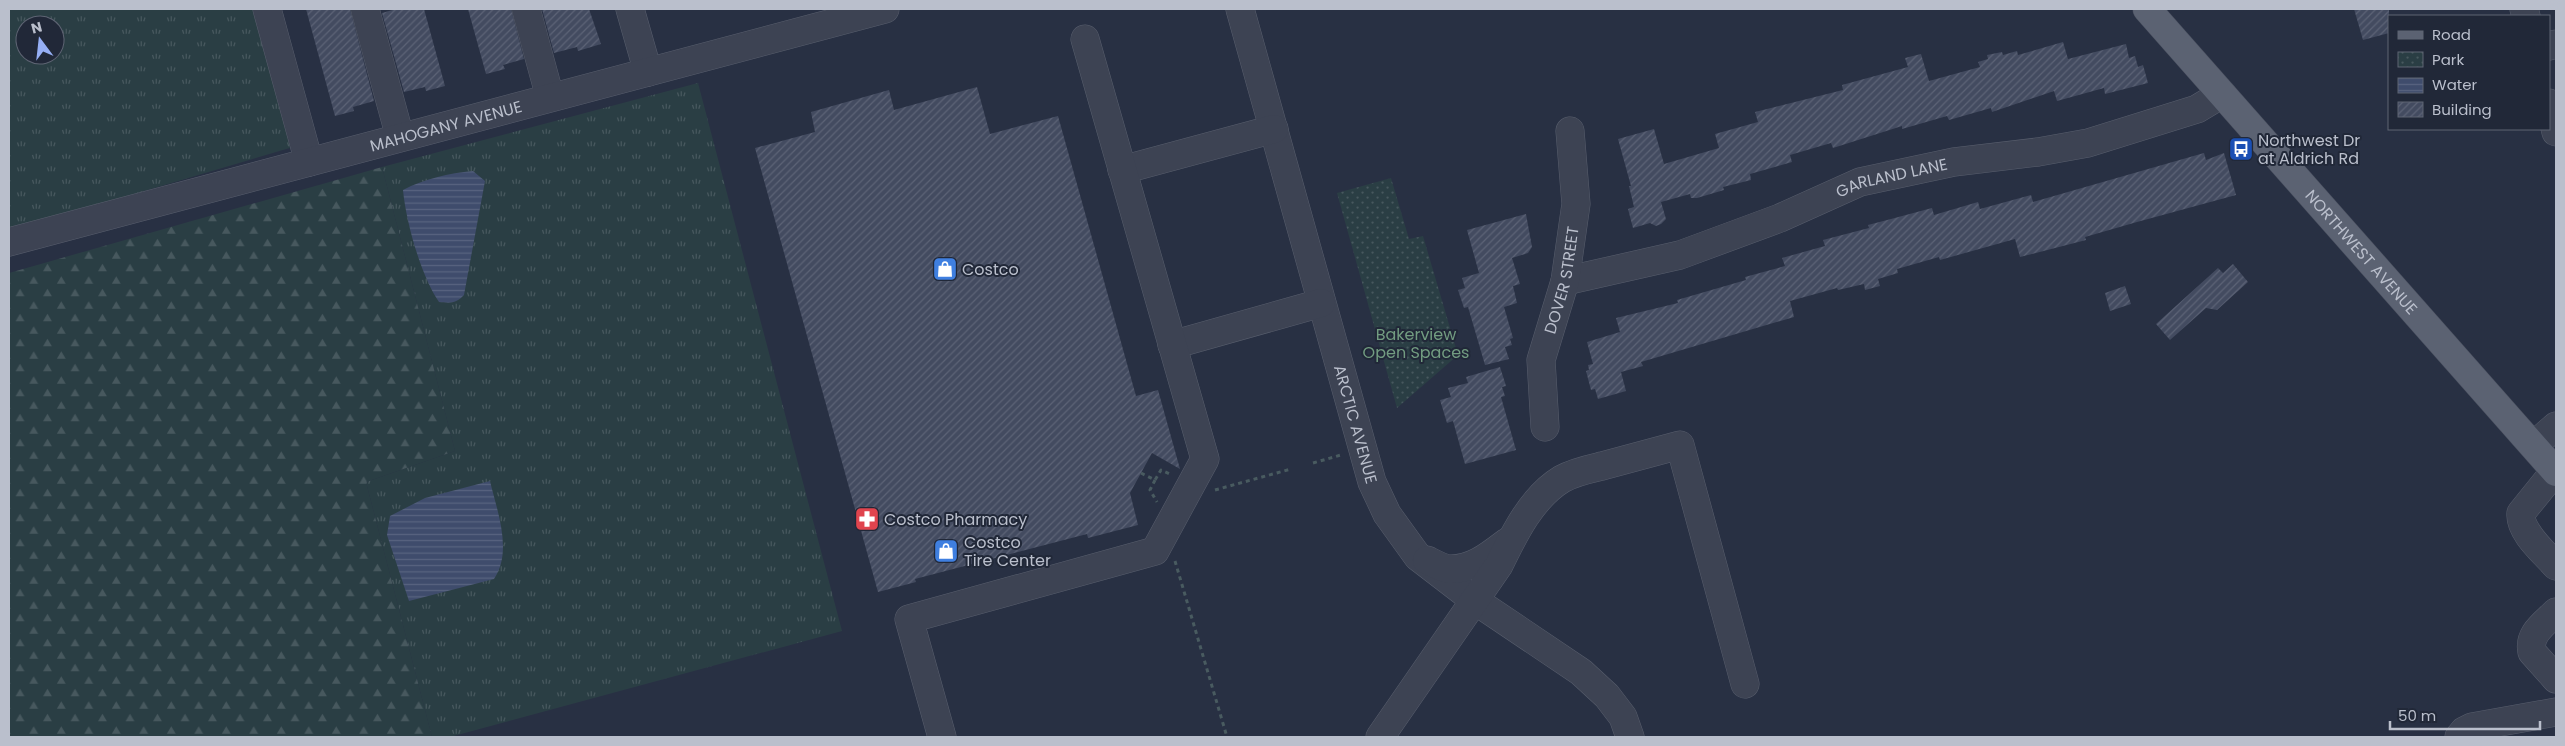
<svg xmlns="http://www.w3.org/2000/svg" width="2565" height="746" font-family="Poppins,sans-serif">
  <style>
    .grass { fill: url(#grass-tufts); fill-rule: evenodd }
    .forest { fill: url(#forest-firs) }
    .park { fill: url(#park-dots) }
    .water { fill: url(#water-rules) }
    .building { fill: url(#building-hatch) }
    .lines { fill: none; stroke-linecap: round; stroke-linejoin: round }
    .minor-casing { stroke: #585e6d; stroke-width: 29 }
    .major-casing { stroke: #464c5c; stroke-width: 29 }
    .path { stroke: #495b60; stroke-width: 3; stroke-dasharray: 4 4; stroke-linecap: butt }
    .minor { stroke: #3d4353; stroke-width: 28 }
    .major { stroke: #5b6272; stroke-width: 28 }
    .labels { text-anchor: middle; stroke-width: 4; stroke-linejoin: round; paint-order: stroke }
    .street-label { font-size: 16px; fill: #babfcc; stroke: #212838 }
    .poi-label { font-size: 16px; fill: #babfcc; stroke: #212838; text-anchor: start }
    .park-label { font-size: 16px; fill: #729c81; stroke: #212838 }
  </style>
  <defs>
    <pattern id="grass-tufts" width="24" height="20" patternUnits="userSpaceOnUse" patternTransform="scale(1.25)"><rect width="24" height="20" fill="#2a3e44"/><path d="M3 7l-1-3M5 7V3M7 7l1-3M15 17l-1-3M17 17v-4M19 17l1-3" fill="none" stroke="#47585e"/></pattern>
    <pattern id="forest-firs" width="22" height="20" patternUnits="userSpaceOnUse" patternTransform="scale(1.25)"><rect width="22" height="20" fill="#2a3e44"/><path d="M5 1l3.5 6h-7zM16 11l3.5 6h-7z" fill="#47585e"/></pattern>
    <pattern id="park-dots" width="8" height="8" patternUnits="userSpaceOnUse" patternTransform="scale(1.25)"><rect width="8" height="8" fill="#2a3e44"/><path d="M2 2h.1M6 6h.1" fill="none" stroke="#47585e" stroke-width="1.8" stroke-linecap="round"/></pattern>
    <pattern id="water-rules" width="6" height="5" patternUnits="userSpaceOnUse" patternTransform="scale(1.25)"><rect width="6" height="5" fill="#3f4c6c"/><path d="M0 2.5h6" fill="none" stroke="#596480"/></pattern>
    <pattern id="building-hatch" width="6" height="6" patternUnits="userSpaceOnUse" patternTransform="scale(1.25)"><rect width="6" height="6" fill="#434b60"/><path d="M-1 1l2-2M0 6l6-6M5 7l2-2" fill="none" stroke="#5c6376"/></pattern>
  </defs>
  <rect width="100%" height="100%" fill="#283043"/>
  <!-- grass -->
  <path class="grass" d="M9,9H259L293,147L9,231ZM25,25H55V55H25Z
    M698,83L842,631L450,737H432L366,482L455,451L382,167Z"/>
  <!-- forest -->
  <path class="forest" d="M382,167L455,451L366,482L432,737H9V273Z"/>
  <!-- park -->
  <path class="park" d="M1391,178L1409,239L1423,236L1458,355L1397,408L1337,193Z"/>
  <!-- water -->
  <path class="water" d="M473,171L485,181L464,295C456,304 450,303 439,302C421,276 406,222 403,190C424,179 449,173 473,171Z
    M490,481C497,511 513,551 494,579L409,601L387,535L390,516L425,498Z"/>
  <!-- building -->
  <path class="building" d="M306,9H350L374,101L353,107L354,111L335,116Z
    M396,9H424L445,86L426,91L425,87L404,92L382,13Z
    M468,9H511L524,59L503,65L505,69L486,74Z
    M542,9H589L601,44L578,51L577,47L554,53Z
    M2354,9H2389V33L2363,40Z
    M2063,42L2068,59L2126,44L2129,58L2135,56L2138,67L2143,65L2148,83L2105,94L2104,88L2057,101L2054,91L1992,112L1991,108L1949,120L1947,116L1902,129V126L1833,148L1831,143L1790,155L1792,162L1750,174L1751,180L1723,187L1724,190L1697,198H1691L1690,194L1661,202L1666,219L1661,224L1656,226L1650,223L1633,228L1628,209L1634,207L1629,186H1631L1618,139L1654,129L1664,164L1719,148L1715,134L1758,122L1755,112L1843,90L1842,85L1908,67L1905,58L1921,54L1929,81L1980,67L1978,62L1988,59L1987,55L2002,52L2003,55L2017,51L2018,55Z
    M977,87L990,134L1058,116L1136,396L1158,390L1180,469L1152,453L1130,493L1138,525L1088,538L1087,534L915,579L916,582L878,592L755,148L815,132L811,112L889,90L894,110Z
    M2204,153L2206,160L2224,153L2236,195L2137,222L2085,237L2086,240L2020,257L2015,239L1940,260L1939,257L1897,269L1898,273L1878,279L1880,286L1865,290L1864,284L1838,290L1837,288L1790,301L1794,317L1641,362L1643,366L1621,372L1626,391L1598,399L1595,389L1591,390L1586,371L1589,370L1588,365L1593,364L1587,342L1620,332L1616,318L1678,303L1677,300L1746,280L1745,277L1785,266L1782,258L1825,246L1823,240L1869,228L1868,225L1891,219L1932,208L1934,215L1978,202L1980,209L2031,195L2033,202Z
    M1526,214L1532,247L1528,253L1512,258L1520,284L1513,286L1517,303L1504,307L1513,338L1510,339L1512,345L1505,347L1509,359L1485,365L1468,307L1464,308L1458,290L1465,288L1462,278L1479,273L1467,230Z
    M2233,264L2248,282L2217,310L2206,308L2170,340L2156,324L2218,268L2223,273Z
    M2125,286L2131,304L2110,311L2105,293Z
    M1500,367L1506,386L1502,387L1505,396L1501,397L1516,450L1465,464L1453,421L1447,423L1440,400L1451,397L1448,388L1468,383L1466,377Z"/>
  <g class="lines">
    <defs>
      <g id="minor">
        <path d="M267,9L309,162"/>
        <path d="M365,9L400,137"/>
        <path d="M526,9L550,97"/>
        <path d="M630,9L648,72"/>
        <path id="s1" d="M1240,9L1372,482L1387,514L1418,557L1474,600L1581,672L1607,696L1623,717L1630,737"/>
        <path d="M2524,9L2526,16"/>
        <path d="M2549,46L2556,44"/>
        <path d="M2549,103L2556,132"/>
        <path d="M1122,170L1274,129"/>
        <path id="s2" d="M9,242L885,9"/>
        <path id="s3" d="M1565,281L1680,255L1780,218L1860,182L1954,162L2038,152L2088,143L2197,109L2222,94"/>
        <path d="M1172,345L1321,303"/>
        <path id="s4" d="M1545,427L1541,360L1565,281L1576,204L1570,131"/>
        <path d="M2534,445L2556,426"/>
        <path d="M2555,471L2521,513C2519,532 2545,553 2556,566"/>
        <path d="M1427,560C1433,563 1442,568 1449,569C1472,570 1490,555 1507,542"/>
        <path d="M2556,612C2544,624 2528,634 2532,652L2556,679"/>
        <path d="M942,737L909,619L1155,551L1205,459L1085,39"/>
        <path d="M1380,737L1499,565C1514,534 1532,497 1562,479C1574,472 1589,469 1602,466C1628,459 1654,452 1680,445L1745,684"/>
        <path d="M2459,737L2464,731L2472,727L2556,712"/>
      </g>
      <g id="major">
        <path id="s5" d="M2147,9L2556,472"/>
      </g>
    </defs>
    <!-- minor casing -->
    <use href="#minor" class="minor-casing"/>
    <!-- major casing -->
    <use href="#major" class="major-casing"/>
    <!-- path -->
    <path class="path" d="M1313,463L1341,455
      M1141,473L1155,480L1161,470L1170,474
      M1155,480L1150,490L1157,502
      M1215,490L1291,469
      M1175,561L1227,737"/>
    <!-- minor -->
    <use href="#minor" class="minor"/>
    <!-- major -->
    <use href="#major" class="major"/>
  </g>
  <!-- icons -->
  <defs>
    <symbol id="bus-square" viewBox="-11 -11 22 22"><rect x="-9" y="-9" width="18" height="18" rx="4" fill="#1a4fb4" stroke="#212838"/><path d="M-5-6H5V4H4V6H2V4H-2V6H-4V4H-5ZM-3.5-4V0h7V-4ZM-3.5 1.2v1.5H-2V1.2ZM2 1.2v1.5H3.5V1.2Z" fill="#fff"/></symbol>
    <symbol id="shop-square" viewBox="-11 -11 22 22"><rect x="-9" y="-9" width="18" height="18" rx="4" fill="#3f7fe0" stroke="#212838"/><path d="M-5-2.5h2.3a2.7 3.5 0 0 1 5.4 0H5L5.5 6h-11ZM-1.5-2.5h3a1.5 2.3 0 0 0-3 0Z" fill="#fff"/></symbol>
    <symbol id="pharmacy-square" viewBox="-11 -11 22 22"><rect x="-9" y="-9" width="18" height="18" rx="4" fill="#e0444e" stroke="#212838"/><path d="M-2-6h4v4h4v4h-4v4h-4v-4h-4v-4h4Z" fill="#fff"/></symbol>
  </defs>
  <g fill-rule="evenodd">
    <use href="#bus-square" x="2227" y="135" width="28" height="28"/>
    <use href="#shop-square" x="931" y="255" width="28" height="28"/>
    <use href="#pharmacy-square" x="853" y="505" width="28" height="28"/>
    <use href="#shop-square" x="932" y="537" width="28" height="28"/>
  </g>
  <g class="labels">
    <!-- street labels -->
    <g class="street-label">
      <text dy="6" stroke="none"><textPath href="#s2" startOffset="452">MAHOGANY AVENUE</textPath></text>
      <text dy="6" stroke="none"><textPath href="#s3" startOffset="344">GARLAND LANE</textPath></text>
      <text dy="6" stroke="none"><textPath href="#s5" startOffset="324">NORTHWEST AVENUE</textPath></text>
      <text dy="6" stroke="none"><textPath href="#s4" startOffset="150">DOVER STREET</textPath></text>
      <text dy="6" stroke="none"><textPath href="#s1" startOffset="431">ARCTIC AVENUE</textPath></text>
    </g>
    <!-- poi labels -->
    <g class="poi-label">
      <text x="2258" y="146">Northwest Dr<tspan x="2258" dy="18">at Aldrich Rd</tspan></text>
      <text x="962" y="275">Costco</text>
      <text x="884" y="525">Costco Pharmacy</text>
      <text x="964" y="548">Costco<tspan x="964" dy="18">Tire Center</tspan></text>
    </g>
    <!-- park labels -->
    <g class="park-label">
      <text x="1416" y="340">Bakerview<tspan x="1416" dy="18">Open Spaces</tspan></text>
    </g>
  </g>
  <!-- border -->
  <rect width="2565" height="746" fill="none" stroke="#babfcc" stroke-width="20"/>
  <!-- legend -->
  <rect x="2388" y="15" width="162" height="115" fill="#212838" stroke="#5e6473"/>
  <rect x="2398" y="31" width="25" height="8" fill="#5b6272" stroke="#5e6473"/>
  <text x="2432" y="40" font-size="15" fill="#babfcc">Road</text>
  <rect x="2398" y="52" width="25" height="15" fill="url(#park-dots)" stroke="#5e6473"/>
  <text x="2432" y="65" font-size="15" fill="#babfcc">Park</text>
  <rect x="2398" y="78" width="25" height="15" fill="url(#water-rules)" stroke="#5e6473"/>
  <text x="2432" y="90" font-size="15" fill="#babfcc">Water</text>
  <rect x="2398" y="102" width="25" height="15" fill="url(#building-hatch)" stroke="#5e6473"/>
  <text x="2432" y="115" font-size="15" fill="#babfcc">Building</text>
  <!-- north arrow -->
  <g transform="translate(40 40) rotate(345)"><circle r="24" fill="#212838" stroke="#5e6473"/>
  <path d="M0-4L9 19L0 12L-9 19Z" fill="#96aff5"/>
  <text y="-8" font-size="14" font-weight="bold" text-anchor="middle" fill="#babfcc">N</text>
  </g>
  <!-- scale -->
  <path d="M2390 721v8h150v-8" fill="none" stroke="#babfcc" stroke-width="2.5"/>
  <text x="2398" y="721" font-size="15" fill="#babfcc" stroke="#212838" stroke-width="4" paint-order="stroke">50 m</text>
</svg>
